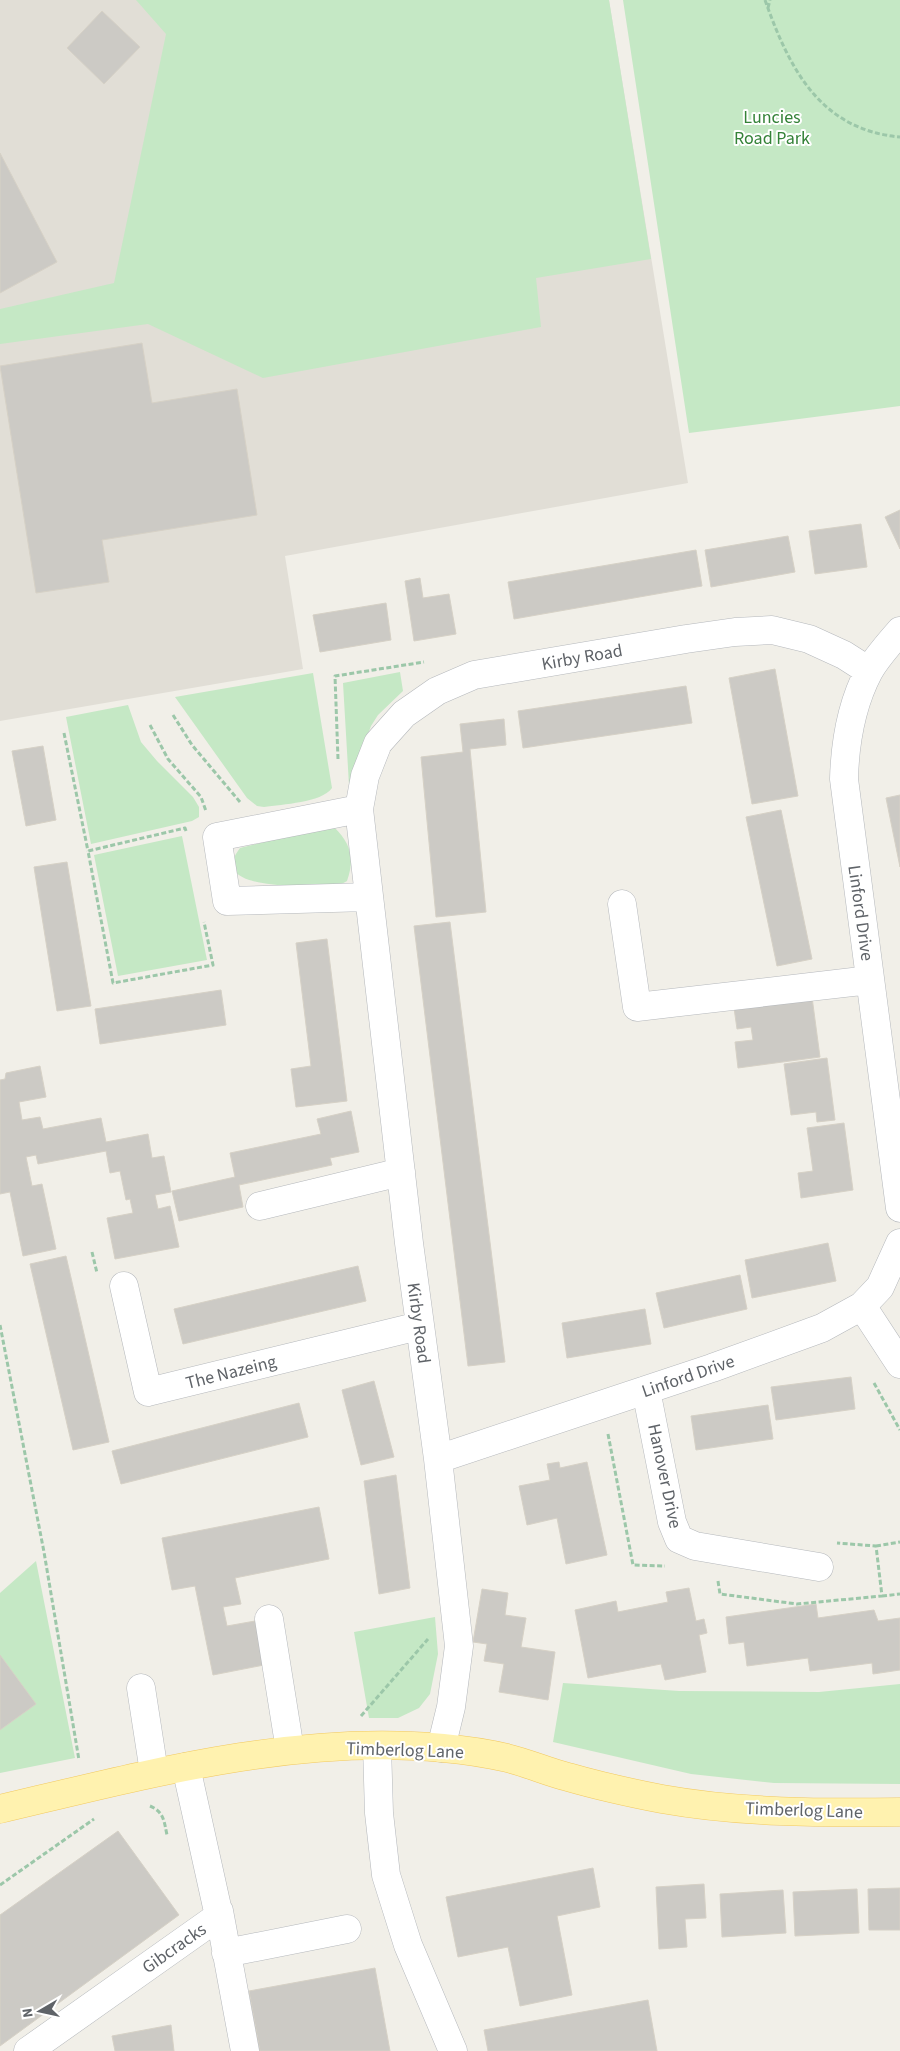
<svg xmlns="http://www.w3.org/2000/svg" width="900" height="2051" font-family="'Source Sans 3',sans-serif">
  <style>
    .education { fill: #e1ded6 }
    .green { fill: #c5e8c5 }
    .building { fill: #cccac5; stroke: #d6d1c6 }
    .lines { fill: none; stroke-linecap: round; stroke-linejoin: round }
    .minor-casing { stroke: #b5b8bc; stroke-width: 29 }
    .major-casing { stroke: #f2c960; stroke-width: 29 }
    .path { stroke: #9cc7a9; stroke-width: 3; stroke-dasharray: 5 2.5; stroke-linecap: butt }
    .minor { stroke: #fff; stroke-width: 28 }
    .major { stroke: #fff2af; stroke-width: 28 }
    .labels { text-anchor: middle; stroke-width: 4; stroke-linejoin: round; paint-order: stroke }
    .park-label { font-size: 18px; fill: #348238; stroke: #fff }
    .street-label { font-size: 18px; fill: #5f6368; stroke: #fff }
  </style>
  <rect width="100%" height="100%" fill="#f1efe8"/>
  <!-- education -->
  <path class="education" d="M0,0H609L688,483L285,556L303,669L0,721Z"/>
  <!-- green -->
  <path class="green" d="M136,0H609L651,259L536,278L541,327L263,378L148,324L0,344V309L114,283L166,34Z
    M623,0H900V406L689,433Z
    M400,672L403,691L378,715L371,726L349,785L343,683Z
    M313,673L332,788C321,803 283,804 264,807L257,806L247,798L175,697Z
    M128,705L141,742L157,761L193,797L199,807V817L192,821L91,844L66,717Z
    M334,827C351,844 355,858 347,881C343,883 338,886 333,888C319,892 300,887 286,886C266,883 214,882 240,848L320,828Z
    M182,836L207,960L118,976L94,855Z
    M36,1561L75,1758L0,1773V1593Z
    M435,1617L438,1654L430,1694L419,1708L398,1718H369L354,1632Z
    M563,1683L679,1691L819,1692L900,1684V1784L774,1783L691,1774L553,1742Z"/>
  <!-- building -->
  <path class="building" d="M102,11L140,47L104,84L67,48Z
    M0,153L57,262L0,293Z
    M142,343L152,403L237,389L257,515L102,540L109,582L36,593L0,366Z
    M900,510V549L885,517Z
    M861,524L867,567L815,574L809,531Z
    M788,536L795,572L711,587L705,550Z
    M696,550L702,586L514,619L508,582Z
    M420,578L423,598L449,594L456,634L414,641L405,581Z
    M386,603L391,640L320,652L313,615Z
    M775,669L798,796L752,804L729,678Z
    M686,686L692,723L523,748L518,711Z
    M504,719L506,745L470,749L486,912L436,917L421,757L463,752L460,724Z
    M43,746L56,820L26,826L12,751Z
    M900,795V867L886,798Z
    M781,810L812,959L777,966L746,817Z
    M67,862L91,1006L57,1011L34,867Z
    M450,922L505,1362L468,1366L414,926Z
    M327,939L347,1101L296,1107L291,1069L311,1066L296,943Z
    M221,990L226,1025L100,1044L95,1009Z
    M812,997L820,1057L738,1068L735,1042L753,1040L751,1027L737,1029L734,1008Z
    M827,1058L835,1120L817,1122L816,1112L791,1115L784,1064Z
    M40,1066L46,1097L19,1102L22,1120L40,1117L43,1129L101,1118L106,1142L148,1134L152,1158L164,1156L171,1192L155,1195L158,1209L170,1206L179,1247L115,1259L107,1218L133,1213L130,1199L126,1200L120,1171L110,1173L106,1151L38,1164L36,1155L26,1157L32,1186L42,1184L56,1249L23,1256L10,1192L0,1194V1080L5,1079L6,1073Z
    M351,1111L359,1152L330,1158L332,1165L239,1185L243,1207L179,1221L172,1191L235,1177L230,1153L321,1134L317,1119Z
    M844,1123L853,1190L801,1198L798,1173L813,1171L807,1128Z
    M828,1243L836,1281L752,1298L745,1260Z
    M66,1256L109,1442L73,1450L30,1264Z
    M358,1266L366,1301L183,1344L174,1309Z
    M740,1275L747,1309L664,1328L656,1293Z
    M645,1309L651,1344L567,1358L562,1323Z
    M851,1377L855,1409L776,1420L771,1387Z
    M374,1381L394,1457L361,1465L342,1390Z
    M299,1403L308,1437L121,1484L112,1451Z
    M768,1405L773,1439L696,1450L691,1416Z
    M559,1462L560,1468L587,1462L607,1555L566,1564L557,1518L527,1525L519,1486L550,1480L547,1464Z
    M396,1475L410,1588L379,1594L364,1481Z
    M319,1507L329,1559L235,1578L241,1604L223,1607L227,1626L255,1621L264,1665L213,1675L195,1586L172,1590L162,1538Z
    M689,1588L696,1621L704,1619L707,1633L699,1635L706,1672L665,1680L661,1664L588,1678L575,1610L616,1601L618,1612L668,1602L666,1592Z
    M482,1589L508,1593L505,1615L526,1618L521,1647L555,1652L548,1700L499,1692L504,1664L484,1661L487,1644L473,1642Z
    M816,1604L818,1618L874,1610L878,1621L900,1618V1670L873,1674L872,1663L810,1671L808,1658L747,1666L744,1642L729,1644L726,1617Z
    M0,1655L36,1704L0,1730Z
    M118,1831L179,1915L0,2046V1915Z
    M593,1868L600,1907L557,1916L572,1995L520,2006L508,1947L458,1957L446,1897Z
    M704,1884L706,1918L685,1919L687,1947L659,1949L656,1887Z
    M900,1888V1930H869L868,1889Z
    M857,1889L859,1933L795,1936L793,1892Z
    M783,1890L786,1933L722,1937L720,1894Z
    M375,1968L390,2051H260L249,1991Z
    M648,2000L657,2051H488L484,2030Z
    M171,2025L174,2051H115L112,2036Z"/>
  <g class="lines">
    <defs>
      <path id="minor" d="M900,631C889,644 877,657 869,671C851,705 845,742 844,779L900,1208
        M359,809L217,837L227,901L368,897
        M622,904L637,1007L870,980
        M260,1206L401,1172
        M124,1286L148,1392L419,1326
        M862,1306L900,1364
        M646,1390L672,1522L679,1539L695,1546L819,1567
        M438,1459L712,1368L822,1328L862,1306L880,1287L900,1243
        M269,1619L290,1750
        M141,1688L154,1772
        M377,1746L379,1813L386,1875L408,1945L453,2051
        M441,1748L451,1707L459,1646L438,1459L409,1243L359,809L365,776L378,743L404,714L437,691L474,675L686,639L735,632L772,630L809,639L844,655L869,671
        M219,1911L245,2051
        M226,1953L347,1929
        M28,2051L219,1916L186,1767"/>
      <path id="major" d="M0,1809C144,1775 294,1734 443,1748C465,1750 486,1753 507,1758C528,1763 548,1772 568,1777C599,1786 631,1793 662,1799C740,1813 821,1813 900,1812"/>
    </defs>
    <!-- minor casing -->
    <use href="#minor" class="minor-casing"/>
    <!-- major casing -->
    <use href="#major" class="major-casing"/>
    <!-- path -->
    <path class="path" d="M765,0C789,68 820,130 900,137
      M768,8L770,0
      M173,715L192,745L240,802
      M150,725L168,759L201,797L206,811
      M64,733L88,851
      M338,759L335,676L424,662
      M186,831L185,828L88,851L113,983L213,965L204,922
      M92,1252L97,1273
      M0,1325L44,1552L79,1760
      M874,1383L900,1430
      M608,1434L633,1565L665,1566
      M876,1546L900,1542
      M718,1581L720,1594L797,1604L882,1596L876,1546L837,1543
      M882,1596L900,1594
      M361,1716L428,1639
      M150,1806C164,1812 164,1821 167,1835
      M0,1885L94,1819"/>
    <!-- minor -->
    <use href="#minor" class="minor"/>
    <!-- major -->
    <use href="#major" class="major"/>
  </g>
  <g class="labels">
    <!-- park labels -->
    <g class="park-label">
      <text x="772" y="123">Luncies<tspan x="772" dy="21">Road Park</tspan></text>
    </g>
    <!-- street labels -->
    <g class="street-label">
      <text transform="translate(582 657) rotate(-10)" y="6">Kirby Road</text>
      <text transform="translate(861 913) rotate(82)" y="6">Linford Drive</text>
      <text transform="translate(419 1323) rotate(82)" y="6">Kirby Road</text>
      <text transform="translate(231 1372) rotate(-14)" y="6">The Nazeing</text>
      <text transform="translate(688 1376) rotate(-19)" y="6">Linford Drive</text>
      <text transform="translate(665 1476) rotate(78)" y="6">Hanover Drive</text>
      <text transform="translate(405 1750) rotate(2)" y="6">Timberlog Lane</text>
      <text transform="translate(804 1810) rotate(2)" y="6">Timberlog Lane</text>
      <text transform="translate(174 1948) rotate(-35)" y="6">Gibcracks</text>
    </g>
  </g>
  <!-- north arrow -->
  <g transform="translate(40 2011) rotate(261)" stroke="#ffffff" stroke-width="4" paint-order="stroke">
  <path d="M0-4L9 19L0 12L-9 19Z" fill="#5f6368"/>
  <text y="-8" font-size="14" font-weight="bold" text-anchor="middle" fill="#5f6368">N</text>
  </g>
</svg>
